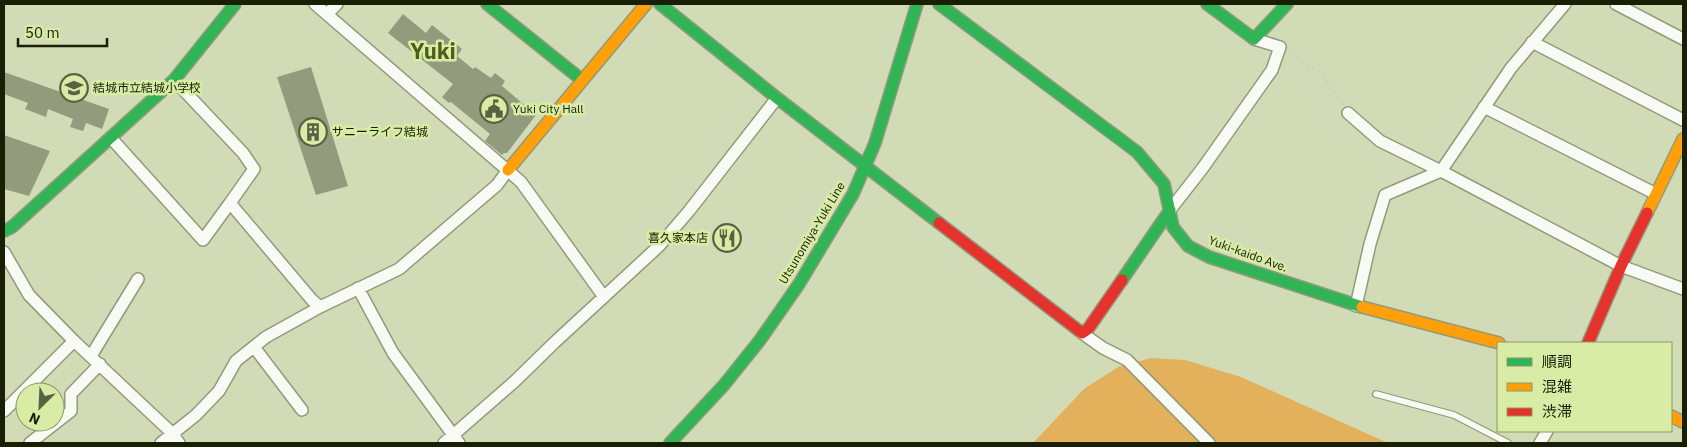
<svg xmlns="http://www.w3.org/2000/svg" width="1687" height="447" font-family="'IBM Plex Sans','Noto Sans JP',sans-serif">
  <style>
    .forest { fill: #e3b05c }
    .building { fill: #939b7d }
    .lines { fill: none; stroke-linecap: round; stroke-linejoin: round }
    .lane-casing { stroke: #929a7c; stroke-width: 8 }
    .street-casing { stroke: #929a7c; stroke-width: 14 }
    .fast-casing { stroke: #929a7c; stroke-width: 14 }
    .slow-casing { stroke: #929a7c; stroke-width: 14 }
    .jam-casing { stroke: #929a7c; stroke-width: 14 }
    .path { stroke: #cbcec4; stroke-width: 2; stroke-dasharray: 2.5 4; stroke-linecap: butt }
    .lane { stroke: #f8faf4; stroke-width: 5.5 }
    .street { stroke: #f8faf4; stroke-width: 11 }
    .fast { stroke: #30b455; stroke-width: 11 }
    .slow { stroke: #ff9f0a; stroke-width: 11 }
    .jam { stroke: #e5322d; stroke-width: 11 }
    .labels { text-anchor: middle; stroke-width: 5; stroke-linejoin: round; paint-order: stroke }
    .poi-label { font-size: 12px; fill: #181f04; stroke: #d8eca6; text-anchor: start }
    .street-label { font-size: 12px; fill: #181f04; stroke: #d8eca6 }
    .town-label { font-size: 22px; font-weight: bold; fill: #4e5d19; stroke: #d8eca6 }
  </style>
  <rect width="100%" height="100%" fill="#d1dcb6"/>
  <!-- forest -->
  <path class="forest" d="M1151,358L1185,360L1241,377L1388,443H1033L1084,389L1118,367Z"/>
  <!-- building -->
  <path class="building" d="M403,14L426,33L432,25L462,49L457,56L473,69L475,67L491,78L495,73L505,81L502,86L536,115L507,153H504L502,155L485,141L490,134L451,102L449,103L442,97L453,84L388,33Z
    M311,67L348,186L316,195L277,77Z
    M4,72L109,109L102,129L86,123L83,131L70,127L73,119L48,109L46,117L25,109L28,103L4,94Z
    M4,135L50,151L29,196L4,189Z"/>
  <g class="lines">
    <defs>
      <path id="lane" d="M1376,394L1454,415L1508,443"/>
      <path id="street" d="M315,4L521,182L604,297
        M1616,4L1683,39
        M327,14L337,4
        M1532,42L1683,120
        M174,80L243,153L254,169L230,203L312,300L320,307
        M1484,107L1656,194
        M1348,113L1380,141L1441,171L1621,266L1683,289
        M111,138L203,240L230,203
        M1170,210L1202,169L1272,70L1280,47L1254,39
        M4,252L29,295L74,341L173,434L179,443
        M358,288L393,353L459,443
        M1356,306L1370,244L1385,195L1441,171L1511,68L1565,4
        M1082,333L1103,348L1127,360L1209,443
        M254,347L302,410
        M91,356L138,279
        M4,411L74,341
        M30,443L71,411V394L100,364
        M161,443L196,415L219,391L236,361L266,337L320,307L399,269L497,185L508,170
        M444,443L514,382L555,342L659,246L689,211L777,98
        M1540,443L1547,431"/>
      <path id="fast" d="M487,4L582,80
        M660,4L777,98L939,223
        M939,4L1137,152L1164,184L1173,227L1188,246L1209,257L1362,307
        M1207,4L1254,39L1287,4
        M4,231L12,227L174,80L235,4
        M1122,280L1170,210
        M670,443L724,385L760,340L799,284L853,194L875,143L917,4"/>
      <path id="slow" d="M508,170L646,4
        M1647,213L1683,139
        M1362,307L1499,343
        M1671,416L1683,422"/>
      <path id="jam" d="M939,223L1082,333L1088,329L1122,280
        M1588,343L1621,266L1647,213"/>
    </defs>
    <!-- lane casing -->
    <use href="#lane" class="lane-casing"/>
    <!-- street casing -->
    <use href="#street" class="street-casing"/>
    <!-- fast casing -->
    <use href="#fast" class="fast-casing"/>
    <!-- slow casing -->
    <use href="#slow" class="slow-casing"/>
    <!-- jam casing -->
    <use href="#jam" class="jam-casing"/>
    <!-- path -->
    <path class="path" d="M1290,54L1323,75L1341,103"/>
    <!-- lane -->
    <use href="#lane" class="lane"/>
    <!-- street -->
    <use href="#street" class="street"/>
    <!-- fast -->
    <use href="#fast" class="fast"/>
    <!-- slow -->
    <use href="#slow" class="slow"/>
    <!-- jam -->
    <use href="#jam" class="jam"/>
  </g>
  <!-- icons -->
  <defs>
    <symbol id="school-ring" viewBox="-11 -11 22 22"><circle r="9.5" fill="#d8eca6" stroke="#596142" stroke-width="1.5"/><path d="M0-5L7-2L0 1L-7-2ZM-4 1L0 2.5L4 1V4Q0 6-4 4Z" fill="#596142"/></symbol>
    <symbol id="civic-ring" viewBox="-11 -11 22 22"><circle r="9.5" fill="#d8eca6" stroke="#596142" stroke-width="1.5"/><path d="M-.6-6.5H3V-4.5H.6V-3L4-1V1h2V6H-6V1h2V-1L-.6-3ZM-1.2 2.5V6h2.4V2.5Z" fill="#596142"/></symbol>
    <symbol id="building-ring" viewBox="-11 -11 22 22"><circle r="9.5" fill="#d8eca6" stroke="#596142" stroke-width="1.5"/><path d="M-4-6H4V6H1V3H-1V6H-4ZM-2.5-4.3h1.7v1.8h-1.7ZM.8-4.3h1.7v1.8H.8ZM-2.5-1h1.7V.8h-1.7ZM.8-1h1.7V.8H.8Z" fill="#596142"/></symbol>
    <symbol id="restaurant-ring" viewBox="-11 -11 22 22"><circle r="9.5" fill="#d8eca6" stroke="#596142" stroke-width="1.5"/><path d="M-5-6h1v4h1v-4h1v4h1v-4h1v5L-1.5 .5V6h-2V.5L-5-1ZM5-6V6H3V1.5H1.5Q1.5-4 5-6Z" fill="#596142"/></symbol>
  </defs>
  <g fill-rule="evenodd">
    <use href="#school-ring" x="58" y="72" width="32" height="32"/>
    <use href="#civic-ring" x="478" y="93" width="32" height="32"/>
    <use href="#building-ring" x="297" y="116" width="32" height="32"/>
    <use href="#restaurant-ring" x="711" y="222" width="32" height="32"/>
  </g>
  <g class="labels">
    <!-- poi labels -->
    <g class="poi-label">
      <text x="93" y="92">結城市立結城小学校</text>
      <text x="513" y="113">Yuki City Hall</text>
      <text x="332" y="136">サニーライフ結城</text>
      <text x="708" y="242" text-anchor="end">喜久家本店</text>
    </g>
    <!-- street labels -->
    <g class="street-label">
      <text transform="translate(812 233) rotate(-59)" y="4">Utsunomiya-Yuki Line</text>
      <text transform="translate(1248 254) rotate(20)" y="4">Yuki-kaido Ave.</text>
    </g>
    <!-- town labels -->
    <g class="town-label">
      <text x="433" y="59">Yuki</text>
    </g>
  </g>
  <!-- border -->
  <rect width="1687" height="447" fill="none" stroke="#181f04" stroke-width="10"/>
  <!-- legend -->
  <rect x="1497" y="342" width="175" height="90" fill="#d8eca6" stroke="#8b9a65"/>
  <rect x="1507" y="358" width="25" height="8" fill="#30b455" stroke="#8b9a65"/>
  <text x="1542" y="367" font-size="15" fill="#181f04">順調</text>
  <rect x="1507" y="383" width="25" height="8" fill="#ff9f0a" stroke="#8b9a65"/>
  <text x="1542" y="392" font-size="15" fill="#181f04">混雑</text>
  <rect x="1507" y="408" width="25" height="8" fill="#e5322d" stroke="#8b9a65"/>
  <text x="1542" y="417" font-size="15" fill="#181f04">渋滞</text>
  <!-- north arrow -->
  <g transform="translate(40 407) rotate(204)"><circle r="24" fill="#d8eca6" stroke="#8b9a65"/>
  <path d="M0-4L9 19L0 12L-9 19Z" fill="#596142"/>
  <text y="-8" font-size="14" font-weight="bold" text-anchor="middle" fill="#181f04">N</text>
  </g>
  <!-- scale -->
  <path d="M18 38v8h89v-8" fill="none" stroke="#181f04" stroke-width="2.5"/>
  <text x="25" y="38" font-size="15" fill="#181f04" stroke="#d8eca6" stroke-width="4" paint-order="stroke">50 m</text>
</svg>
